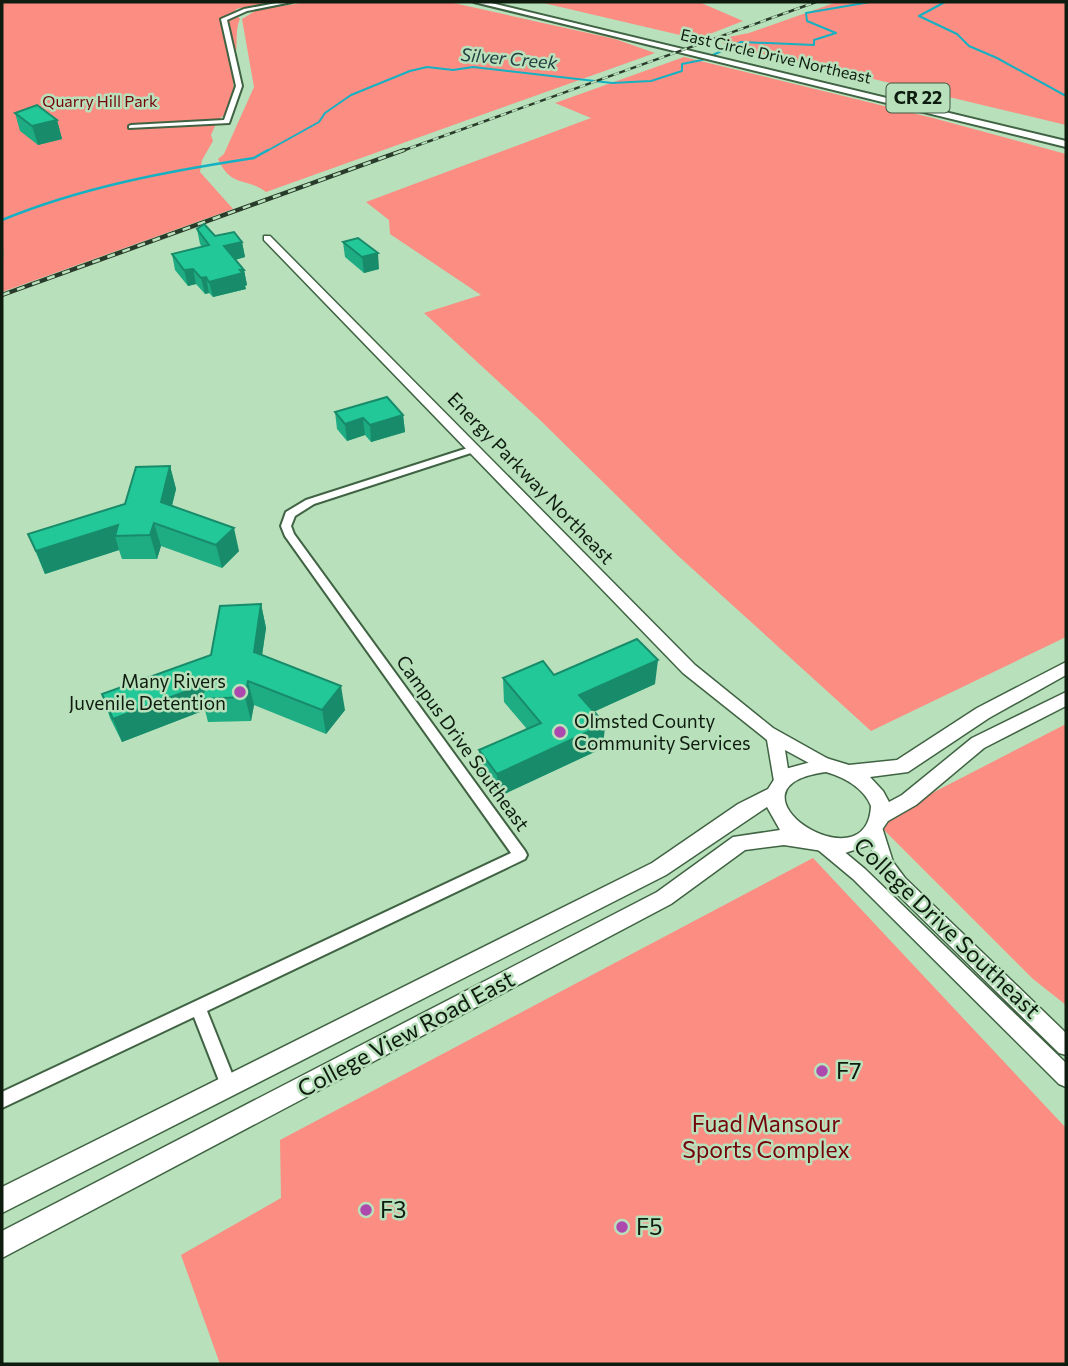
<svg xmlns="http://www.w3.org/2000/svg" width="1068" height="1366" font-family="Commissioner,sans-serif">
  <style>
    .green { fill: #fc8d82 }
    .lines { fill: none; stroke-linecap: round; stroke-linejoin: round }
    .stream-far1 { stroke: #15b1c2; stroke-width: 2 }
    .stream { stroke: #15b1c2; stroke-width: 2.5 }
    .minor-casing { stroke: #406343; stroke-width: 4 }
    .tertiary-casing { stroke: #406343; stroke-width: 3 }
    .secondary-casing { stroke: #406343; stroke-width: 3 }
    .primary-casing { stroke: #406343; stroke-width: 4 }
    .minor { fill: #fff; fill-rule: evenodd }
    .tertiary { fill: #fff; fill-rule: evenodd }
    .secondary { fill: #fff; fill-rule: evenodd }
    .primary { fill: #fff; fill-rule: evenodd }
    .rail-far1-casing { stroke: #293b2a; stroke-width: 2.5 }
    .rail-casing { stroke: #293b2a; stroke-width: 4.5 }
    .rail-far1 { stroke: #b8e0bb; stroke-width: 2; stroke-dasharray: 6; stroke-linecap: butt }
    .rail { stroke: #b8e0bb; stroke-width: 2.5; stroke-dasharray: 8; stroke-linecap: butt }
    .wall { fill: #1eac83 }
    .shaded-wall { fill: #188c6a }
    .building { fill: #23c898; stroke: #188c6a; stroke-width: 2 }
    .poi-dot { fill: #ad49ae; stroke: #b8e0bb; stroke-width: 2.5 }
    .labels { text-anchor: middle; stroke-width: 5; stroke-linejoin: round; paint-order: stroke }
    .far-street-label { font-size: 16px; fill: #0e1c0f; stroke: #b8e0bb }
    .far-park-label { font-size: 16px; fill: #730209; stroke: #b8e0bb }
    .far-water-label { font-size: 18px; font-style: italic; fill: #244044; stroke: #b8e0bb }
    .shield { fill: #b8e0bb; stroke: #415743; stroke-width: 2 }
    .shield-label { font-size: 18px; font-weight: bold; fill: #0e1c0f }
    .street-label { font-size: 19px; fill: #0e1c0f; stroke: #b8e0bb }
    .poi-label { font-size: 19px; fill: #0e1c0f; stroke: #b8e0bb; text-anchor: end }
    .near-street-label { font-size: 23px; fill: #0e1c0f; stroke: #b8e0bb }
    .near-poi-label { font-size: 23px; fill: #0e1c0f; stroke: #b8e0bb; text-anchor: start }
    .near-park-label { font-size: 23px; fill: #730209; stroke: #b8e0bb }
  </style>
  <rect width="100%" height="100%" fill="#b8e0bb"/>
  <!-- green -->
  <path class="green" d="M2,2H273L236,9L235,13L240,19C233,34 241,51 231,65L234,90L227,114L218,119L211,135L213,141L202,160L200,172L233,209L2,292Z
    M307,2H449L615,39L655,53L266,192C246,177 231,188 218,159L224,154L254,87L242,19L257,10Z
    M539,2H699L743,21L697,39Z
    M837,2H1066V125L777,56L748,52L722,43L729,37L749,33Z
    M684,57L933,118L1066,154V637L871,731L675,553L539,419L424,313L481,295L390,234L389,220L366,202L591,118L555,103Z
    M1066,724V1005L1033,979L876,822Z
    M813,858L1066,1128V1364H220L181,1255L281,1198L280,1140Z"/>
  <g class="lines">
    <!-- stream-far1 -->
    <path class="stream-far1" d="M945,2L919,16L957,34L969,46L997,58L1066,96
      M265,152L319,122L325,113L351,95L410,71L427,67L453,70L473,67L612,83L651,81L682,71V64L702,60L741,42L814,45V40L836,33L807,21L806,13L870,2"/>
    <!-- stream -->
    <path class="stream" d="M2,220C82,187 169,171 254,158L268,150
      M2,250V257"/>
    <defs>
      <path id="minor" d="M282,2H292L247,11L227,20L242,86L229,123L129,128V126L131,125L224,120L236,86L221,19L244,9Z
        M474,446L477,447V451L314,504L295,516L291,526L294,534L525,851L527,855L525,859L207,1011L237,1086L235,1091L229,1094L223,1091L194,1017L2,1108V1092L511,853L285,536L281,526L286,512L306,500Z"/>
      <path id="tertiary" d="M264,236H270L695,665L773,728L832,761L834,765L832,769H820L785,750L790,782L787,787H775L767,740L683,673L264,240Z
        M875,822L881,824L893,862L905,878L1066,1033V1055L1059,1053L891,888L876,864L866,829L869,824Z
        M823,837L829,839L865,869L1066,1063V1087L1059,1084L853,879L817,849L814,844L817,839Z"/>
      <path id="secondary" d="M1066,662V675L989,718L908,772L870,777L883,791L889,802L902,795L972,738L1066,692V706L984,748L916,805L888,821L872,844L842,854L784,845L745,850L671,904L2,1258V1231L657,892L733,837L780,830L767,807L666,875L2,1213V1187L652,863L738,804L768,789L777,775L785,769L826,758L849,765L897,760L977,708ZM826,772C844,777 864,788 871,806C867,889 713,787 826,772Z"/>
      <path id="primary" d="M474,2H487L1066,141V147Z"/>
    </defs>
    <!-- minor casing -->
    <use href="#minor" class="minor-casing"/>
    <!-- tertiary casing -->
    <use href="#tertiary" class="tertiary-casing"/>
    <!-- secondary casing -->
    <use href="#secondary" class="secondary-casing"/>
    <!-- primary casing -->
    <use href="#primary" class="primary-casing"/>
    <!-- minor -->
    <use href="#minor" class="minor"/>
    <!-- tertiary -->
    <use href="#tertiary" class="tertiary"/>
    <!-- secondary -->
    <use href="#secondary" class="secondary"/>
    <!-- primary -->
    <use href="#primary" class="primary"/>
    <defs>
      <path id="rail-far1" d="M399,152L816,2"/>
      <path id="rail" d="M2,295L404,150"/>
    </defs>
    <!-- rail-far1 casing -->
    <use href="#rail-far1" class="rail-far1-casing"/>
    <!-- rail casing -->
    <use href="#rail" class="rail-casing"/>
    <!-- rail-far1 -->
    <use href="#rail-far1" class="rail-far1"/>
    <!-- rail -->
    <use href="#rail" class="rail"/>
  </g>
  <!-- wall -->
  <path class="wall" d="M15,113L57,120L62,139L38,145L20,131Z
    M197,229L215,236L242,242L245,257L235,260L244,270L247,285L245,286L246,289L213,297L209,293L205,294L196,284L188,286L175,270L172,254L202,247L200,244Z
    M343,242L379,269L364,273L345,257Z
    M335,412L403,415L405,432L371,442L365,435L347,441L337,429Z
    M170,466L176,489L172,506L239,551L222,568L161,546L157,559H122L119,550L45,574L28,534L125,504Z
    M261,604L266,628L262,655L345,710L326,734L254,705L251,721L208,722L205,710L122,742L110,718L102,694L211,655Z
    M554,675L655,684L593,712L605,724L603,748L498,797L480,774L479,750L527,729L504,702L503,678Z"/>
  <!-- shaded-wall -->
  <path class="shaded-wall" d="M57,120L62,139L38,145L32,126Z
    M242,242L245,257L227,262L224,246Z
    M378,253L379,269L364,273L362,257Z
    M193,269L196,284L188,286L184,270Z
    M244,270L247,285L245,286L246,289L213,297L209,282Z
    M206,277L209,293L205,294L201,278Z
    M403,415L405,432L371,442L370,425Z
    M363,418L365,435L347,441L345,424Z
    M170,466L176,489L167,525L161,502Z
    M154,523L161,546L157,559L150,535Z
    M118,525L115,536L119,550L45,574L36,551Z
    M234,528L239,551L222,568L216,545Z
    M261,604L266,628L259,676L254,652Z
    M658,660L655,684L578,719L579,695Z
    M248,681L254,705L251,721L245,697Z
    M205,684L202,699L205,710L122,742L113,719Z
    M341,686L345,710L326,734L322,710Z
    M605,724L603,748L498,797L497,774Z"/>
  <!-- building -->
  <path class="building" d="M37,105L57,120L32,126L15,113Z
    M204,224L215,236L234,232L242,242L224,246L244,270H240L243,273L209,282L206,277L201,278L193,269L184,270L172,254L209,245L197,229Z
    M358,238L378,253L362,257L343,242Z
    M387,397L403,415L370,425L363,418L345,424L335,412Z
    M170,466L161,502L234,528L216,545L154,523L150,535L115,536L118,525L36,551L28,534L125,504L136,467Z
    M261,604L254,652L341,686L322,710L248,681L245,697L202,699L205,684L113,719L102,694L211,655L220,606Z
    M637,639L658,660L579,695L605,724L497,774L479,750L541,723L503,678L543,661L554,675Z"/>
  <!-- markers -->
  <g class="poi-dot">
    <circle cx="240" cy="692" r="7"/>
    <circle cx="560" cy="732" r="7"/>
    <circle cx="822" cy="1071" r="7"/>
    <circle cx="366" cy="1210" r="7"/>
    <circle cx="622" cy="1227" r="7"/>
  </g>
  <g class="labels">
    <!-- far-street labels -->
    <g class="far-street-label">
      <text transform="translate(776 56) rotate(13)" y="6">East Circle Drive Northeast</text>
    </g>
    <!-- far-park labels -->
    <g class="far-park-label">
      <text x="100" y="107">Quarry Hill Park</text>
    </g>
    <!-- far-water labels -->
    <g class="far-water-label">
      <text transform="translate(509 59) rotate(5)" y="6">Silver Creek</text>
    </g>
    <!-- shield labels -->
    <rect class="shield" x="886.5" y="83.5" width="63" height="29" rx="5"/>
    <g class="shield-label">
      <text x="918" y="104">CR 22</text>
    </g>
    <!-- street labels -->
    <g class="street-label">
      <text transform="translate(531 478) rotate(46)" y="7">Energy Parkway Northeast</text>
      <text transform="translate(463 743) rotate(54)" y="7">Campus Drive Southeast</text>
    </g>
    <!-- poi labels -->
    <g class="poi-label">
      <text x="226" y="688">Many Rivers<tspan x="226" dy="22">Juvenile Detention</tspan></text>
      <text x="574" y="728" text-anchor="start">Olmsted County<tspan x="574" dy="22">Community Services</tspan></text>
    </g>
    <!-- near-street labels -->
    <g class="near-street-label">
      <text transform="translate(947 928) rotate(44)" y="8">College Drive Southeast</text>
      <text transform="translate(406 1034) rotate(-28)" y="8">College View Road East</text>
    </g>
    <!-- near-poi labels -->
    <g class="near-poi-label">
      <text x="836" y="1079">F7</text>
      <text x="380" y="1218">F3</text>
      <text x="636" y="1235">F5</text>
    </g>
    <!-- near-park labels -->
    <g class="near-park-label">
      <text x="766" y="1132">Fuad Mansour<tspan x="766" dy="26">Sports Complex</tspan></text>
    </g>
  </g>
  <!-- border -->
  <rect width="1068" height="1366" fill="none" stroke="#0e1c0f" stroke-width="7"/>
</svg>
